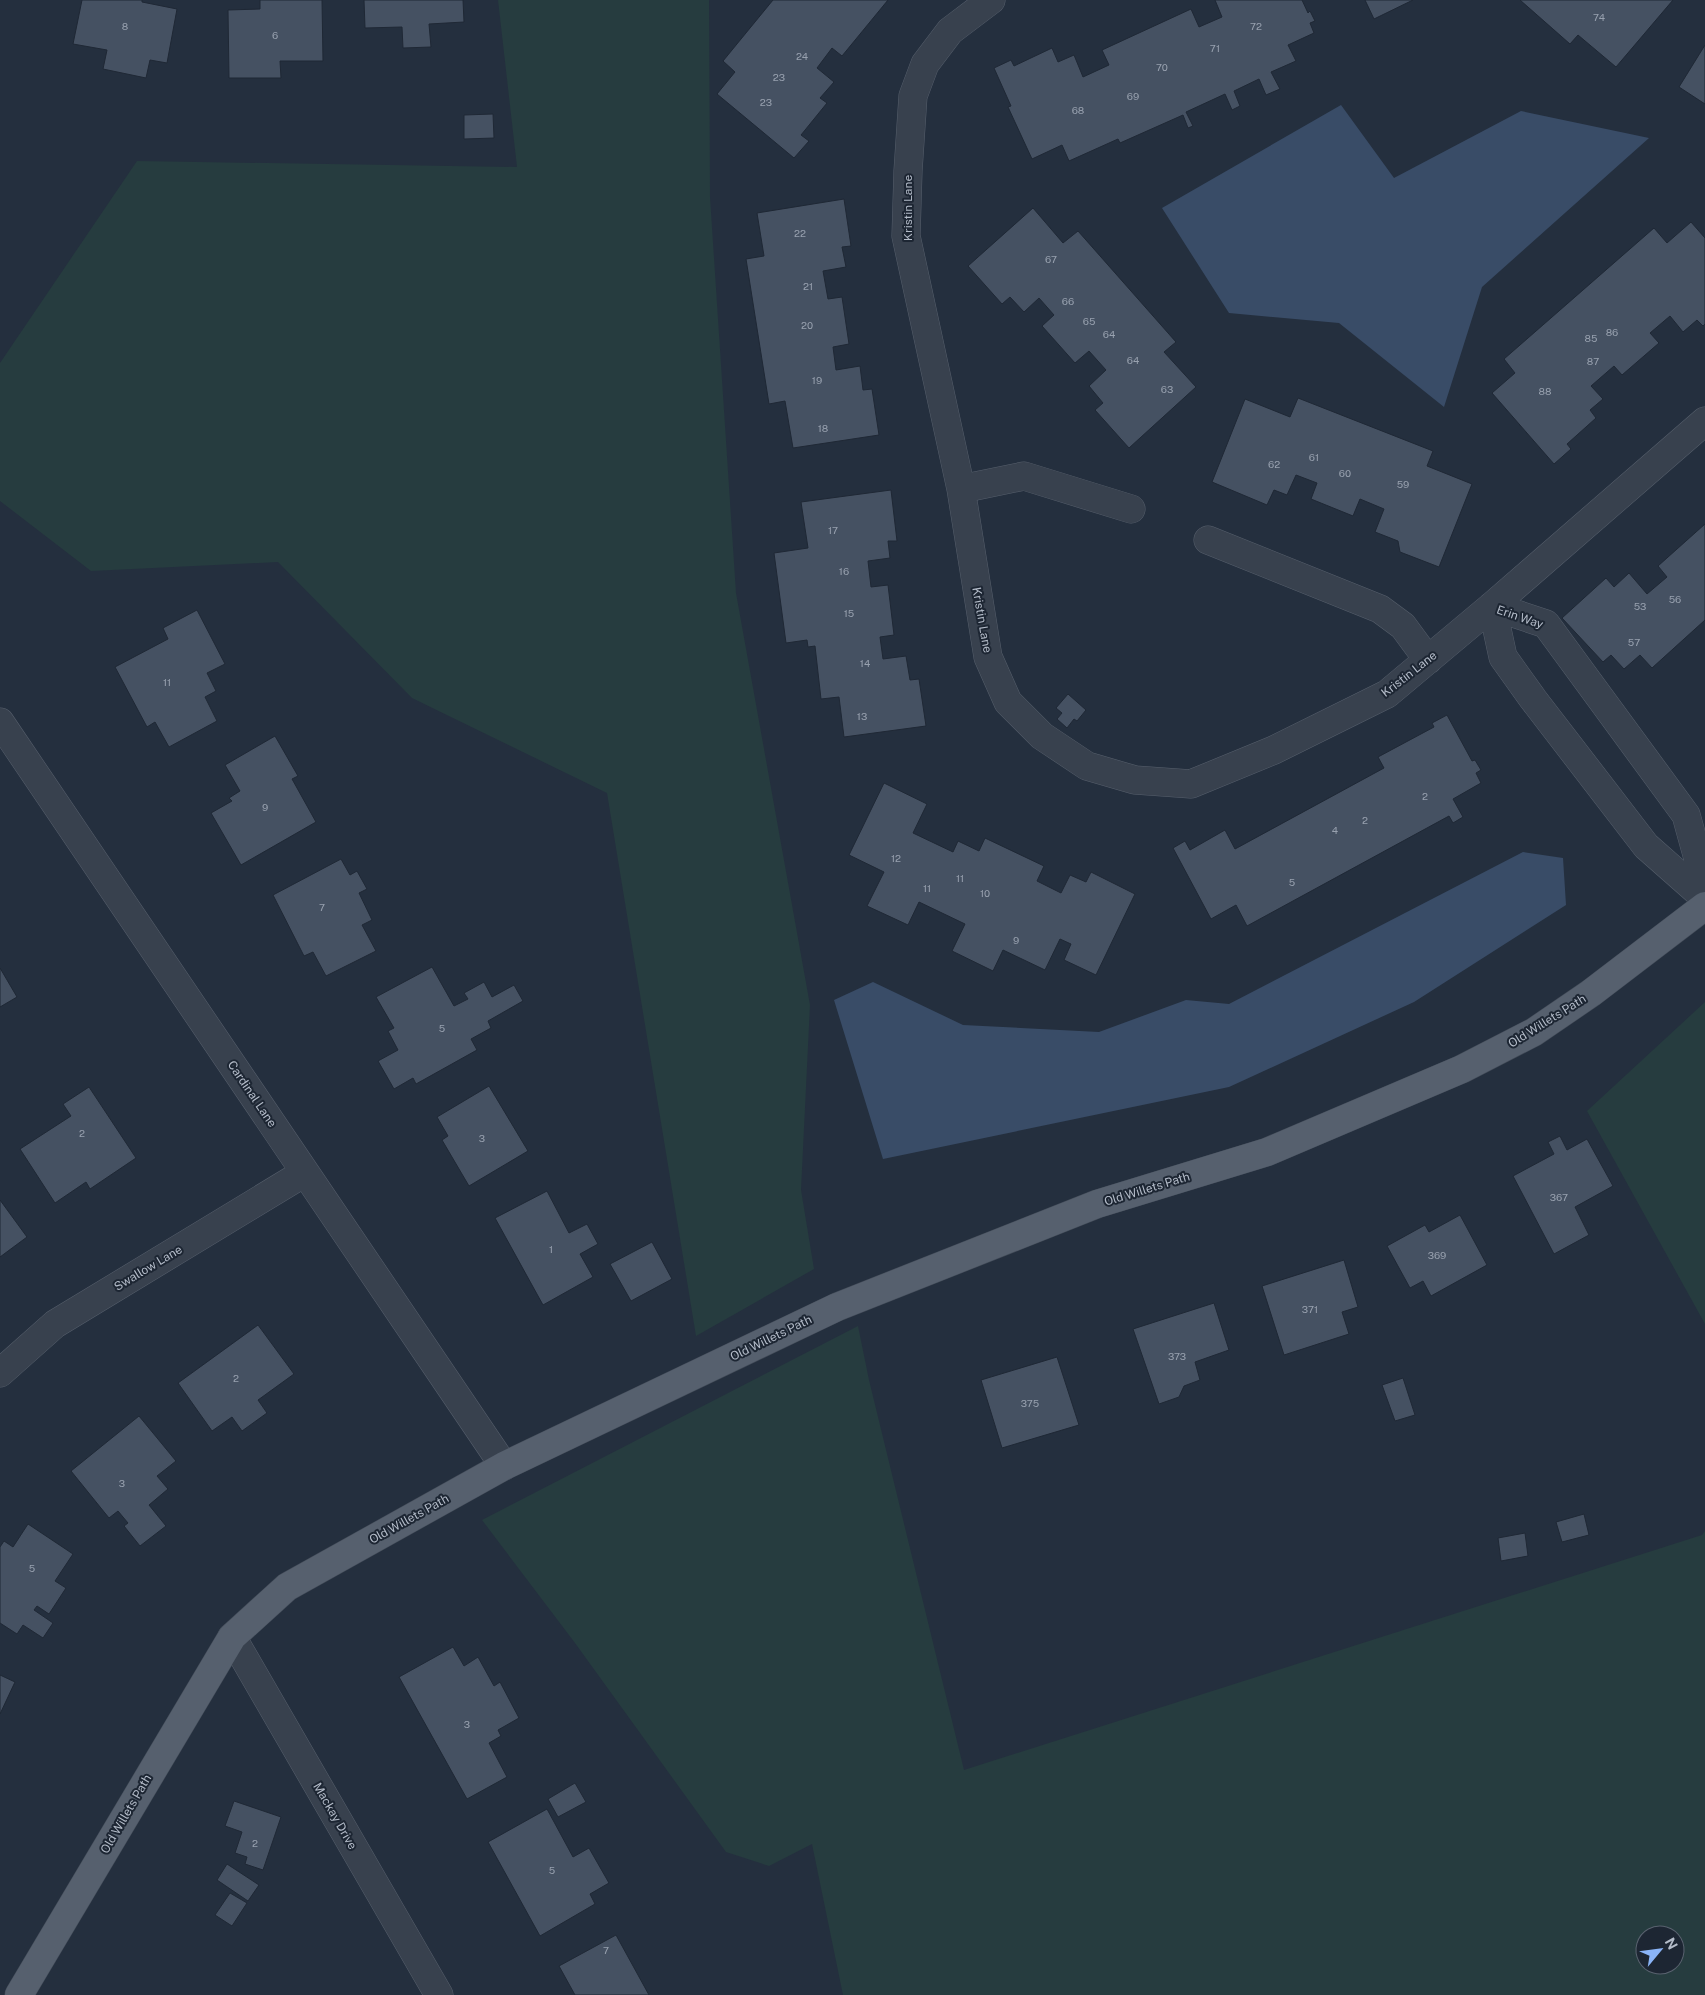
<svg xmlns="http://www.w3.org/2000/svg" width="1705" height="1995" font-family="'Public Sans',sans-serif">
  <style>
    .green { fill: #263c3f; fill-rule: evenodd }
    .water { fill: #394c67 }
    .building { fill: #455162; stroke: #1f2835 }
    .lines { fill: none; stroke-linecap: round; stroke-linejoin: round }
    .minor-casing { stroke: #565f6c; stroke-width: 29 }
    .major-casing { stroke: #414a57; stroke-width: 29 }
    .minor { stroke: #38414e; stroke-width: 28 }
    .major { stroke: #56606e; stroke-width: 28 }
    .labels { text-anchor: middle; stroke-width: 4; stroke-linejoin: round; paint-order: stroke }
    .number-label { font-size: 10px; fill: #98a1af }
    .street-label { font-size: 12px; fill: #b4bcc9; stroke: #1d2633 }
  </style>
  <rect width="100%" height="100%" fill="#242f3e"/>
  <!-- green -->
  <path class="green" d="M498,0H709L710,197L736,593L810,1005L801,1190L814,1269L696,1336L607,793L412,698L278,562L91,571L0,501V363L137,161L517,167Z
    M1705,1002V1324L1587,1111Z
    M858,1326L869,1380L964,1770L1702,1535L1705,1531V1995H843L812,1844L769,1866L726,1852L575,1643L482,1520ZM1645,1935H1675V1965H1645Z"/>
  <!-- water -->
  <path class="water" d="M1341,105L1394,178L1521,111L1649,138L1482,287L1444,407L1339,323L1229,313L1162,208Z
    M1523,852L1563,858L1566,905L1414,1002L1229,1087L883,1159L834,1000L873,982L963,1025L1099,1032L1186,1000L1229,1004Z"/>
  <!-- building -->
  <path class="building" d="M82,0H142V2L177,9L167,63L150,60L146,78L103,69L107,50L73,44Z
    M260,0H322L323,61H280L281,78H229L228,10L260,9Z
    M364,0H463L464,22L429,24L431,47L403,48L402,27L365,28Z
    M773,0H888L842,56L832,48L817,68L834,82L820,98L827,103L801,135L809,141L794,158L717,94L735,72L723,61Z
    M1215,0H1302L1308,13L1310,11L1315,21L1310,23L1314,33L1288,45L1296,61L1271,72L1280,89L1266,95L1259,79L1234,91L1240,106L1232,110L1225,94L1186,112L1193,126L1188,128L1183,115L1120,143L1118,139L1069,161L1062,145L1032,159L1008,107L1011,106L994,68L1011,60L1014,66L1052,48L1058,62L1074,55L1083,77L1109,65L1102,50L1191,9L1199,27L1222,17Z
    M1365,0H1413L1374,19Z
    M1520,0H1673L1616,67L1578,35L1570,44Z
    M1705,45V104L1679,87Z
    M493,114L494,138L464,139V115Z
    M844,199L851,246L842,247L846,267L823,271L828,299L842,297L849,344L833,347L836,370L860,366L863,390L872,389L879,435L793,448L785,401L769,404L746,259L764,256L757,213Z
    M1033,208L1063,243L1078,231L1176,342L1164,352L1196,387L1129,448L1095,410L1103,403L1089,386L1106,370L1089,351L1075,363L1042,326L1054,315L1039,298L1024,312L1010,297L1002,304L968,266Z
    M1691,222L1705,238V324L1703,326L1697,320L1683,332L1670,316L1650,333L1659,343L1622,375L1614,366L1591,386L1603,399L1590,410L1596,418L1567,444L1571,449L1554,464L1492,393L1515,373L1504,359L1654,228L1667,243Z
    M1298,398L1433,451L1427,466L1472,484L1439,567L1400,552L1398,541L1375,532L1384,509L1360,499L1353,516L1311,499L1317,483L1296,475L1287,495L1274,490L1267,505L1212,482L1245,399L1290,417Z
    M891,490L897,541H888L890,558L868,561L871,587L888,585L894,635L880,637L883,659L906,656L910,680L919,679L926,726L844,737L839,697L821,699L815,646L808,647L807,640L786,643L774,553L808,548L801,502Z
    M1705,524V620L1652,668L1640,655L1624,669L1611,655L1603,662L1562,618L1606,578L1614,587L1629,573L1647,594L1667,577L1658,566Z
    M197,610L225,664L207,673L216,691L205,697L217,721L169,747L155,722L147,727L115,667L168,639L163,628Z
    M1068,694L1086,710L1077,721L1074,719L1067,728L1057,719L1062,713L1056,708Z
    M1447,715L1472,761L1475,760L1481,770L1476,773L1481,783L1453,799L1463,817L1453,823L1449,816L1247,926L1236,905L1211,919L1173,848L1185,841L1190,850L1225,830L1235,849L1384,768L1378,757L1434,727L1432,723Z
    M275,736L298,776L292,779L316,822L241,865L211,813L232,801L229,798L240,791L225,765Z
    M884,783L927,804L913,833L953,852L958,841L979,851L985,838L1044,866L1037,881L1061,893L1070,875L1086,882L1091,872L1135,894L1096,975L1064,960L1071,944L1060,939L1045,970L1003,950L993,971L952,951L965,924L919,902L908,925L867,906L884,872L849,855Z
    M341,859L350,875L357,871L367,889L359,893L372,920L362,925L376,951L326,976L313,952L304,956L273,895Z
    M432,967L454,1006L468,999L464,993L484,982L492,997L514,985L523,1001L488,1021L491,1028L471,1039L477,1050L416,1084L413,1078L394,1089L378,1061L398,1050L388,1031L394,1028L376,997Z
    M0,968L17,997L0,1007Z
    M489,1086L528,1151L469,1186L442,1140L448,1136L437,1117Z
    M89,1087L136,1158L90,1189L86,1182L55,1203L20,1149L71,1116L63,1104Z
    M1560,1136L1567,1150L1587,1139L1613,1186L1575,1207L1589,1235L1554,1254L1513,1176L1554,1154L1548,1142Z
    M547,1191L569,1233L587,1224L598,1244L580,1254L593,1277L543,1305L495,1218Z
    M0,1200L27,1237L0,1257Z
    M1460,1215L1487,1265L1431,1296L1423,1281L1410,1288L1387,1246L1425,1225L1429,1232Z
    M652,1242L672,1279L631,1301L610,1264Z
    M1344,1260L1358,1307L1342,1312L1349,1334L1284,1355L1262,1286Z
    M1214,1303L1229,1350L1195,1362L1200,1380L1184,1386L1179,1397L1159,1404L1133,1329Z
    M258,1325L294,1374L258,1400L267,1413L242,1431L232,1417L212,1431L178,1383Z
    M1057,1357L1079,1425L1002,1448L981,1380Z
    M1403,1378L1415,1415L1395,1421L1382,1385Z
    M139,1416L176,1461L157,1476L168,1489L149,1505L166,1526L140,1546L124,1526L128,1523L118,1511L109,1518L71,1471Z
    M1584,1514L1589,1535L1562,1542L1556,1522Z
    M28,1524L73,1554L55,1581L66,1588L49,1614L37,1606L34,1610L53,1623L43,1638L23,1625L17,1634L0,1623V1547L4,1541L13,1547Z
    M1525,1533L1528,1556L1501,1561L1498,1538Z
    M453,1647L464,1666L478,1657L494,1686L500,1682L519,1718L498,1730L501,1736L489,1743L507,1777L467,1799L399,1677Z
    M0,1675L15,1682L0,1714Z
    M575,1783L586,1802L558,1817L548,1799Z
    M234,1801L281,1817L263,1870L245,1864L247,1857L235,1853L242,1832L225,1826Z
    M547,1809L573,1857L589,1848L609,1883L590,1894L595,1904L540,1936L488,1842Z
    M227,1864L259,1885L248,1901L217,1880Z
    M230,1893L247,1903L232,1926L215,1915Z
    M616,1935L649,1995H575L559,1966Z"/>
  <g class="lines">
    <defs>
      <path id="minor" d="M991,0L950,31L925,64L913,96L908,171L906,236L961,489L988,657L1008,702L1042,736L1087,766L1135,780L1191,784L1274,750L1387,694L1492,606L1705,421
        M961,489L1024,476L1131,509
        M1208,540L1380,609L1403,626L1428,660
        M1492,606L1503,657L1533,699L1646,846L1705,898
        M1492,606L1546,624L1686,815L1705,884
        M0,722L504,1466
        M0,1373L55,1324L304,1173
        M232,1637L439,1995"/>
      <path id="major" d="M19,1995L232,1637L287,1587L504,1466L837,1307L1097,1204L1267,1152L1462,1069L1534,1032L1591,993L1705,906"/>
    </defs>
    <!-- minor casing -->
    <use href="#minor" class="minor-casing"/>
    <!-- major casing -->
    <use href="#major" class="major-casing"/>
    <!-- minor -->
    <use href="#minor" class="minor"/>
    <!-- major -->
    <use href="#major" class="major"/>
  </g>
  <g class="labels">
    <!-- number labels -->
    <g class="number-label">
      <text x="1599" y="21">74</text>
      <text x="125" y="30">8</text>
      <text x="1256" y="30">72</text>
      <text x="275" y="39">6</text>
      <text x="1215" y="52">71</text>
      <text x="802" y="60">24</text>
      <text x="1162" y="71">70</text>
      <text x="779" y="81">23</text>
      <text x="1133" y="100">69</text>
      <text x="766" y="106">23</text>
      <text x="1078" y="114">68</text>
      <text x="800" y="237">22</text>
      <text x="1051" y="263">67</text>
      <text x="808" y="290">21</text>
      <text x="1068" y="305">66</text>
      <text x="1089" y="325">65</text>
      <text x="807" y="329">20</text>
      <text x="1612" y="336">86</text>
      <text x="1109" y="338">64</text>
      <text x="1591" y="342">85</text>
      <text x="1133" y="364">64</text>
      <text x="1593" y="365">87</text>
      <text x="817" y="384">19</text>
      <text x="1167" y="393">63</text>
      <text x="1545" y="395">88</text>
      <text x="823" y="432">18</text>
      <text x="1314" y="461">61</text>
      <text x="1274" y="468">62</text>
      <text x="1345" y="477">60</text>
      <text x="1403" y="488">59</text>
      <text x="833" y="534">17</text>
      <text x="844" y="575">16</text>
      <text x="1675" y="603">56</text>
      <text x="1640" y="610">53</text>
      <text x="849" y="617">15</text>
      <text x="1634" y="646">57</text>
      <text x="865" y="667">14</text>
      <text x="167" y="686">11</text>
      <text x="862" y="720">13</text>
      <text x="1425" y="800">2</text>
      <text x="265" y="811">9</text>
      <text x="1365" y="824">2</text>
      <text x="1335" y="834">4</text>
      <text x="896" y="862">12</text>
      <text x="960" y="882">11</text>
      <text x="1292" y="886">5</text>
      <text x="927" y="892">11</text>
      <text x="985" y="897">10</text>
      <text x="322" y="911">7</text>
      <text x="1016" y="944">9</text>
      <text x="442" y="1032">5</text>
      <text x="82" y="1137">2</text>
      <text x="482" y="1142">3</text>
      <text x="1559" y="1201">367</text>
      <text x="551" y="1253">1</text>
      <text x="1437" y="1259">369</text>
      <text x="1310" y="1313">371</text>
      <text x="1177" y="1360">373</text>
      <text x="236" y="1382">2</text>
      <text x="1030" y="1407">375</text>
      <text x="122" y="1487">3</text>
      <text x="32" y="1572">5</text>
      <text x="467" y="1728">3</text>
      <text x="255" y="1847">2</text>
      <text x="552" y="1874">5</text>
      <text x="606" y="1954">7</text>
    </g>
    <!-- street labels -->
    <g class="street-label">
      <text transform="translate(908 208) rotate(-90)" y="4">Kristin Lane</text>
      <text transform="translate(1520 617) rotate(19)" y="4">Erin Way</text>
      <text transform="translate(982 620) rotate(80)" y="4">Kristin Lane</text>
      <text transform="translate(1409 674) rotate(-38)" y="4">Kristin Lane</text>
      <text transform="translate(1547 1021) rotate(-32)" y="4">Old Willets Path</text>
      <text transform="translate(252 1094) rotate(56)" y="4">Cardinal Lane</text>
      <text transform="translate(1147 1189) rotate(-17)" y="4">Old Willets Path</text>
      <text transform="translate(148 1268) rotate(-31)" y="4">Swallow Lane</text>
      <text transform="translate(771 1338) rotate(-26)" y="4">Old Willets Path</text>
      <text transform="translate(409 1519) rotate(-29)" y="4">Old Willets Path</text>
      <text transform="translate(126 1814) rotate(-60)" y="4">Old Willets Path</text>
      <text transform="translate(335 1816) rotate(60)" y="4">Mackay Drive</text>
    </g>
  </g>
  <!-- north arrow -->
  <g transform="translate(1660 1950) rotate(61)"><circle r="24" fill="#1d2633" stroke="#59626f"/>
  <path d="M0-4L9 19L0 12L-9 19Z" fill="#8ab4f8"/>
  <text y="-8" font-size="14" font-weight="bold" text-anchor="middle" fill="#b4bcc9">N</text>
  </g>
</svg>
